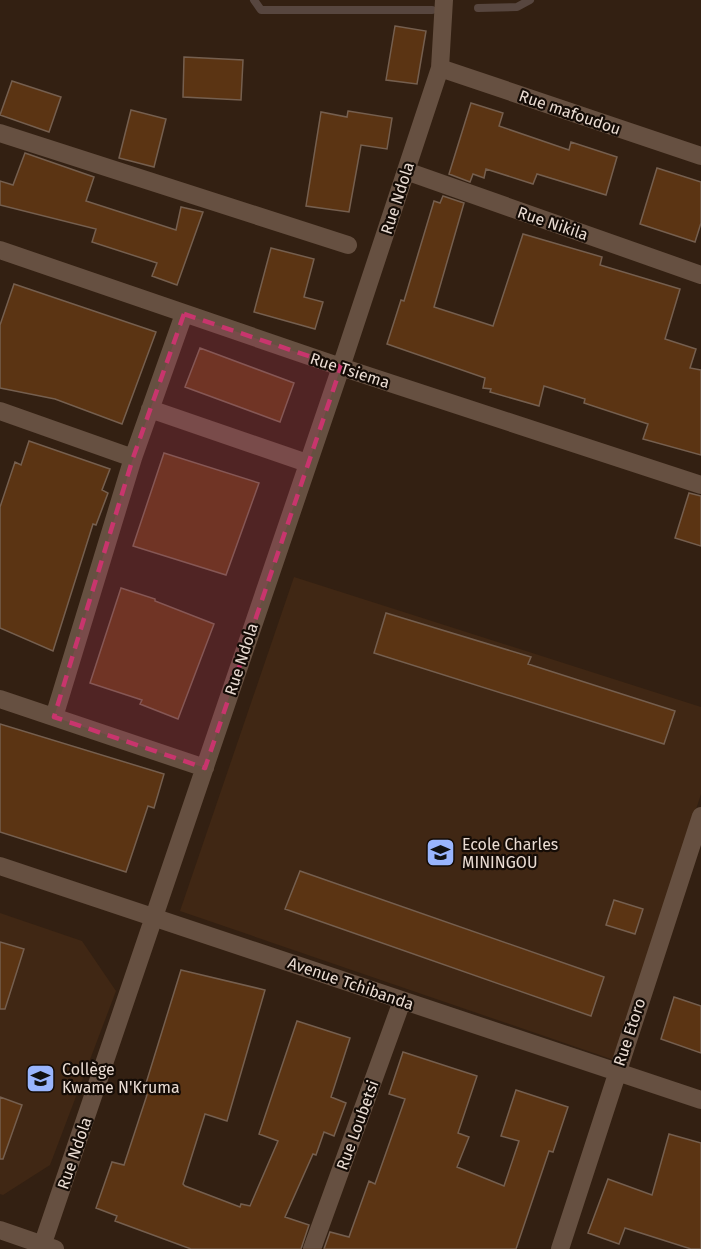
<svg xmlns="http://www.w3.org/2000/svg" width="701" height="1249" font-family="'Fira Sans',sans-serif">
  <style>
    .built { fill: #402714 }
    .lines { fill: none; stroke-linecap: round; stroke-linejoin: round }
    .stream { stroke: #57463f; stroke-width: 8 }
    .building { fill: #5b3413; stroke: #755f4f; stroke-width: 1.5 }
    .minor { stroke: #665041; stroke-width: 18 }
    .marked { fill: #c8356d; fill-opacity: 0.2; stroke: #c8356d; stroke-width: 4.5; stroke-dasharray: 12 8; stroke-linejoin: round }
    .labels { text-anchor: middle; stroke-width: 4.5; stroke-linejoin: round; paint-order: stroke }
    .street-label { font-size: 16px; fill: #eadcd3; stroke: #150c06 }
    .poi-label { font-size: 16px; fill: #eadcd3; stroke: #150c06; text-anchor: start }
  </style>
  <rect width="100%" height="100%" fill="#332012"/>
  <!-- built -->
  <path class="built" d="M294,577L701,707V794L614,1060L180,911Z
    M0,913L82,941L116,991L50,1165L3,1195L0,1194Z"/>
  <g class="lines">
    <!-- stream -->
    <path class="stream" d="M254,0L261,10H432
      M478,8L517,7L530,0"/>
  </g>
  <!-- building -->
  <path class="building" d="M395,26L426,31L417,84L386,80Z
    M184,57L243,60L241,100L183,97Z
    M12,81L61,97L49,132L0,115Z
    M471,103L503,113L499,126L569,150L571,142L617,157L606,195L537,174L533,184L486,169L484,178L473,174L470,182L449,174Z
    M131,110L166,119L154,167L119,158Z
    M348,111L392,118L387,149L361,145L349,212L306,206L321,112L347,117Z
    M25,153L94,177L86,201L176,230L181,207L203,212L177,285L152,276L157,263L92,242L96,229L0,205V181L13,185Z
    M657,168L701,182V223L695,242L640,224Z
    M443,196L464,203L434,307L493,326L523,234L602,257L600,265L680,289L665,339L696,349L690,368L701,370V455L643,439L648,424L584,403L585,399L544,386L539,406L490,392L491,389L483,388L485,378L387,344L401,300L404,301L434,201L440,203Z
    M271,248L314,259L304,297L323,302L315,329L254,312Z
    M14,284L156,332L122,424L55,399L0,388V325Z
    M200,348L294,383L280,422L185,387Z
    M29,441L110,469L102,490L108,493L96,525L93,524L53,651L0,628V507L15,462L21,465Z
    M164,453L259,483L226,575L133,546Z
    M689,493L701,496V546L675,538Z
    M121,588L155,599V601L214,624L178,719L140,704L142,700L90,683Z
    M386,613L531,657L528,664L675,711L664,744L374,653Z
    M0,724L164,774L154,808L148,806L126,872L0,832Z
    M300,871L604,977L591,1016L285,909Z
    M614,900L643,909L635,934L606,925Z
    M0,942L24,949L5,1009H0Z
    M181,970L265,990L227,1121L205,1114L183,1184L185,1186L240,1207L241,1204L250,1206L278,1141L259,1134L297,1021L350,1038L331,1097L346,1103L334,1136L324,1132L316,1155L313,1154L285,1217L309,1225L301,1249H191L115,1221L117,1216L96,1208L112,1162L124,1165L147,1095L143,1093Z
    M674,997L701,1006V1053L661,1039Z
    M403,1052L477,1076L458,1133L469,1137L457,1167L504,1186L519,1141L501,1136L516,1090L568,1107L553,1152L549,1151L516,1249H324L330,1232L349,1237L369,1181L375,1184L405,1099L389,1094Z
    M0,1097L22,1105L3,1159H0Z
    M669,1134L701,1143V1249H691L625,1228L619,1244L588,1233L608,1179L652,1195Z"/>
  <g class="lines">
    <!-- minor -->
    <path class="minor" d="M440,68L701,156
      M0,133L348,245
      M406,171L701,275
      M0,250L341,367L701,485
      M150,409L307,463
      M0,411L133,458
      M0,699L205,768
      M54,717L133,458L184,314
      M0,866L701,1100
      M0,1230L55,1249
      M41,1249L341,367L440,68L444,0
      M312,1249L402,1001
      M560,1249L701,816"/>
  </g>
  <!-- marked area -->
  <path class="marked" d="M184,314L341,367L205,768L54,717L133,458Z"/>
  <!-- icons -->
  <defs>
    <symbol id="school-square" viewBox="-11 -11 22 22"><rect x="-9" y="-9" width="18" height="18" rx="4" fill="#99b5fd" stroke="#150c06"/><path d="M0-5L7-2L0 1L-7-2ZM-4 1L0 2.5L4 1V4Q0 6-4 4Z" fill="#111"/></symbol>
  </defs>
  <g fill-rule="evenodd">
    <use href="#school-square" x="424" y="836" width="33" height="33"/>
    <use href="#school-square" x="24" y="1062" width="33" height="33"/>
  </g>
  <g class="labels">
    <!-- street labels -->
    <g class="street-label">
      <text transform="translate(570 112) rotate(19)" y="6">Rue mafoudou</text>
      <text transform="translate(397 198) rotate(-72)" y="6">Rue Ndola</text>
      <text transform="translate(553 223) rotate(19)" y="6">Rue Nikila</text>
      <text transform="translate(350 370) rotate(18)" y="6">Rue Tsiema</text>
      <text transform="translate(241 659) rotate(-72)" y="6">Rue Ndola</text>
      <text transform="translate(351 983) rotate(19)" y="6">Avenue Tchibanda</text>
      <text transform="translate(629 1032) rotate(-72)" y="6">Rue Etoro</text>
      <text transform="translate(357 1125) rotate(-70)" y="6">Rue Loubetsi</text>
      <text transform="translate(74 1153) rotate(-71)" y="6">Rue Ndola</text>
    </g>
    <!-- poi labels -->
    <g class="poi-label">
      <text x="462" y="850">Ecole Charles<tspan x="462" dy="18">MININGOU</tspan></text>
      <text x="62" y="1075">Collège<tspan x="62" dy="18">Kwame N'Kruma</tspan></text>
    </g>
  </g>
</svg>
